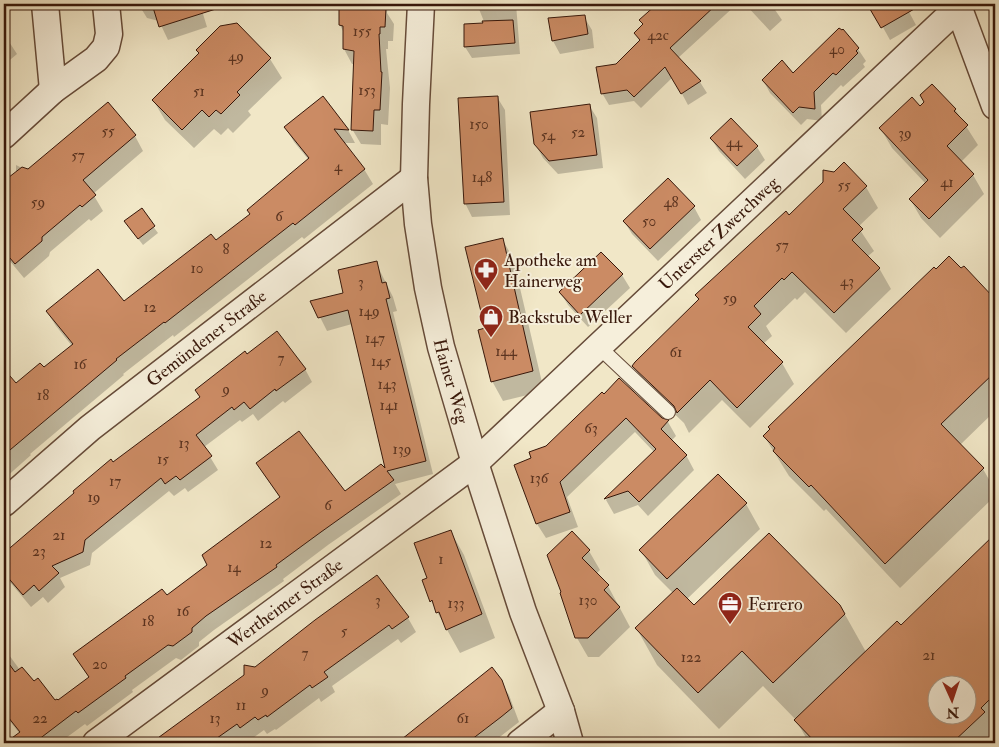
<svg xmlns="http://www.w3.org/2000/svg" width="999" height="747" font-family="'IM FELL Double Pica',serif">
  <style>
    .shadow { fill: #0003; fill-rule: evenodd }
    .building { fill: #cb8b64; stroke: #37170a; fill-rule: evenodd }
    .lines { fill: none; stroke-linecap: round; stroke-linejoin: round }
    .service-casing { stroke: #664b39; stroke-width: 16 }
    .minor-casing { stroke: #664b39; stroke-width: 29 }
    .service { stroke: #f6efdb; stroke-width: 14 }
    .minor { stroke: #f6efdb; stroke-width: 26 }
    .labels { text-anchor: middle; stroke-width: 4; stroke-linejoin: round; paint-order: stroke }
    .number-label { font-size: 15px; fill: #5c3420 }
    .street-label { font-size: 18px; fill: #37170a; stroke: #f6efdb }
    .poi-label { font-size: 18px; fill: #37170a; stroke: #f6efdb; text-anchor: start }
  </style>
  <rect width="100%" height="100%" fill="#f1e7c7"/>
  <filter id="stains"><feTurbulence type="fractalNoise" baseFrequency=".004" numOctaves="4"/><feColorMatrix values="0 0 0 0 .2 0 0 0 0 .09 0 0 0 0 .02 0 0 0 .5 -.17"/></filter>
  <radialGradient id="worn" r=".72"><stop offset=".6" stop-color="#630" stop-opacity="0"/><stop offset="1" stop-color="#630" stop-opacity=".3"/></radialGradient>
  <!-- shadow -->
  <path class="shadow" d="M141,4H200L207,27L168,40L159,21L147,18L139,5Z
    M340,4H388L387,13L394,24L393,41H388V49H386L390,88L388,125L381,124V145L361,144L352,129L355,64H352L344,49V33L340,25Z
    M477,4H516L520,54L472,58L465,47L485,24Z
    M658,4H737L678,58L700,82L707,93L688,105L673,77L641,108L634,101L609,105L602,93L617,65L640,42L635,33L644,25L641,21Z
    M745,4H771L782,20L770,31Z
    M870,4H919L908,10L916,25L890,40Z
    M584,17L592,30L594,48L560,54L553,41Z
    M4,34L17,54L4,65Z
    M858,49L866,61L863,64L865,67L843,87L841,85L821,105L822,121L807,119L801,125L770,93L763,80L793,74Z
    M200,55L270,59L282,78L248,111L251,115L233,133L228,128L221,135L214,129L194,148L165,120L153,100Z
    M497,97L505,110L510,215L472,217L465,203Z
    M323,98L348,130L355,143H344L364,169L373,184L304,239L302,237L174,337L173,335L123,374L124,375L30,454L31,455L4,479V371L16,385L44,369L72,346L56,326L47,312L124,303L216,242L251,215L308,159L294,142L286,128Z
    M108,104L135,136L143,151L93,194L103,211L91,221L89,219L50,252L49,256L24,278L4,254V193L16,177V165L28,171Z
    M589,105L597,118L603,168L558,174L543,158L535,144Z
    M920,107L955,109L978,145L961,162L973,175L984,194L940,238L921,218L910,199L926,184L892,148L881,129Z
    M731,120L757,147L765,160L745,179L719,151L711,138Z
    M866,187L878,208L858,227L874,251L867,257L879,268L891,289L846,333L805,292L797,300L795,298L766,326L772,336L763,344L782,363L794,384L750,428L722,400L689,433L684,423L646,387L634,366L699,301L696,296L789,217Z
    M694,207L701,220L658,261L632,234L624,221Z
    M141,210L158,233L143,245L130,228Z
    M502,239L513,258L544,391L503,401L492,381L486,329Z
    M601,254L622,275L630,288L588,327L568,305L560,292Z
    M376,263L393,297L397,311L393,312L433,474L395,484L401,494L328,545L283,579L284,581L214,630L199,642V646L181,660L176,658L132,690L133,692L87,726L85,724L59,743H27L9,720L4,719V648L20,670L55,702H58L90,679L74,655L167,596L209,565L280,498L257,464L345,493L388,474L352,324L327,331L312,301L345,294Z
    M964,268L995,301V411L960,445L983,469L995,490V496L900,588L826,509L824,511L789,476L764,436L936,270H961Z
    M247,356L305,369L312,382L285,403L283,401L258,421L253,414L242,422L240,420L204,447L218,470L188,492L185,488L174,496L169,491L92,553L90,565L60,578L65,587L48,603L43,597L31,607L4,575V554L75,493L200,398Z
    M602,394L668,422L676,436L671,441L686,455L694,470L648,516L638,505L614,514L606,500L654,452L635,432L567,497L578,527L546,538L537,524L533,459Z
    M746,504L760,529L687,599L694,606L843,611L866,652L901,627L995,535V737L989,743H809L796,720L763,686L719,729L657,665L637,629L673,593L655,575L641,550ZM936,684H966V714H936Z
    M451,532L464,555L495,638L460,653L431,601L423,581L429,579Z
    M572,533L589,551L600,570L596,574L608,586L630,627L599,657H588L577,638L563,592Z
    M408,618L416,632L401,643L398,639L332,686L335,692L321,702L319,698L276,730L275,729L267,734L264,730L249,741L247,737L238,743H153L255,669Z
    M492,669L509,695L519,722L492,743H398Z"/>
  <!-- building -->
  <path class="building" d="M152,4H219V8L159,27Z
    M339,4H381V8H386L385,27H380V34H379L381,72H382L380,110H374L373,131L351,130L354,51L343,49V26L339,25Z
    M657,4H717L670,48L701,81L681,94L665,67L634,97L627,90L601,94L596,67L616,64L640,40L634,33L643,24L639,20Z
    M867,4H923L881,28Z
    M585,15L588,34L552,41L548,18Z
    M513,20L515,43L464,47V24L483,23L482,21Z
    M237,23L271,58L237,92L240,95L221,114L216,110L209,117L202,110L182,130L152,100L199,53L196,50L220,26Z
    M839,28L842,30L843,29L859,48L856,51L858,53L836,75L833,73L814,92L815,109L799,107L793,113L762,80L782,60L793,73Z
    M932,84L956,109L954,111L968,125L947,146L974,174L929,219L909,199L928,180L879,128L912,97L920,106L924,102L920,95Z
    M323,96L349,130L334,129L365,169L295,225L293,223L165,323L164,322L116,359L117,360L4,455V369L16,383L40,363L44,367L73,344L46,311L98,269L124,301L211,234L216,240L250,214L247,210L309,158L284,127Z
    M498,96L504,202L464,204L458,98Z
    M108,102L136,135L83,180L96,195L82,207L80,205L42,237V241L15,264L4,251V181L22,167L28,169Z
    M590,104L597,155L549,161L534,144L530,112Z
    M731,118L758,146L737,166L710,138Z
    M844,162L867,186L843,209L863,229L852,240L880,268L834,313L792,272L784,280L782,278L754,306L761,314L748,327L783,362L737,408L710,380L677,413L674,406L632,366L635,362L699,299L695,295L786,211L789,215L823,182V170L834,172Z
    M668,178L695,206L650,249L623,221Z
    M142,208L155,226L138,239L124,221Z
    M503,238L533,371L491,382L478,330L485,328L465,247Z
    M601,252L623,274L580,315L559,292Z
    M949,256L961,268L964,266L995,299V372L941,424L984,468L885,564L811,485L809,487L773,451L775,448L763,436L770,429L768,427L834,363L934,267L936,269Z
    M377,261L382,283L386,282L390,298L386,299L426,461L387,471L394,480L321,532L276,565L277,567L206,616L192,628V632L173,646L168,645L125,676L126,678L78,713L76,711L34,743H5L20,732L4,712V657L15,672L22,667L34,681L38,678L55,700L57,699L58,700L89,677L73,654L162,589L167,595L207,565L202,555L280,497L256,463L299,431L345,491L381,464L385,468L348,310L318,318L310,301L343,293L338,270Z
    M277,331L306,369L276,391L275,389L250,409L244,402L234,410L232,407L196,435L212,456L180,480L176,476L165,484L161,478L85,540L83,552L52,566L59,573L39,591L34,585L23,595L4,573V553L74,493L73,491L111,459L113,462L200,397L195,390L245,351L247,354Z
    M619,378L662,418L669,420L661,429L687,455L639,502L628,491L604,499L656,449L626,418L560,482L570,512L536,524L514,465L531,458L529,452L546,446L602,392L604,394Z
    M718,474L747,503L667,579L639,550Z
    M451,530L482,614L446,630L439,612L436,613L432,600L430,602L422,580L427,578L414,543Z
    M572,531L590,550L582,558L609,585L604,590L620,607L588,638H575L560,593L561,592L547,555Z
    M769,533L840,605L845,614L773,683L742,651L698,693L635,628L677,588L694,605Z
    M995,534V694L981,708L985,712L952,743H816L794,720L897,621L901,625ZM936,684H966V714H936Z
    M377,575L409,617L392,629L389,625L324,672L328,677L312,688L310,685L267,717L266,715L258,720L255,717L240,728L237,724L210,743H151L244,675V665L255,667L315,620Z
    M492,667L502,680L512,708L501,717L467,743H397Z"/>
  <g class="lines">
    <defs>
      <path id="service" d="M599,347L668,412"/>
      <g id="minor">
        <path d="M45,4L53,90"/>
        <path id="s1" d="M421,4L416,104L414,178L418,224L428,288L441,347L475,463L523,612L561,711L570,743"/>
        <path d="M958,6L995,106"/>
        <path d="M4,135L53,90L96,59L106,47L109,34L106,4"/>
        <path id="s2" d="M4,503L90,428L414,178"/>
        <path id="s3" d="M96,743L475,463L962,4"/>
        <path d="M520,743L561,711"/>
      </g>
    </defs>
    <!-- service casing -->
    <use href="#service" class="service-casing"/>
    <!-- minor casing -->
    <use href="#minor" class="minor-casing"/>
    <!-- service -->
    <use href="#service" class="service"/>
    <!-- minor -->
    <use href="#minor" class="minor"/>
  </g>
  <!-- icons -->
  <defs>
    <symbol id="pharmacy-pin" viewBox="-11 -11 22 30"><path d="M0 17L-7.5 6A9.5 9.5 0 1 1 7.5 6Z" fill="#8f2418" stroke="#f6efdb"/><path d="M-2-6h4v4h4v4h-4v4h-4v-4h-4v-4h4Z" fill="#fff"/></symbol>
    <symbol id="shop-pin" viewBox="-11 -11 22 30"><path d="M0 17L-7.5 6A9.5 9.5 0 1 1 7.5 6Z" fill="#8f2418" stroke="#f6efdb"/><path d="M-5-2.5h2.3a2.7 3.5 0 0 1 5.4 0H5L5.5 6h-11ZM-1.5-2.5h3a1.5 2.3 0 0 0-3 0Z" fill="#fff"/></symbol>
    <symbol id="office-pin" viewBox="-11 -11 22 30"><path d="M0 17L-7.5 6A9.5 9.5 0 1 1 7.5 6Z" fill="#8f2418" stroke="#f6efdb"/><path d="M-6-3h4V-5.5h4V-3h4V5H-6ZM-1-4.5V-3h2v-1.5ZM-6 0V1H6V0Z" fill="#fff"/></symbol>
  </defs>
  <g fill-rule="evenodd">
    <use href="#pharmacy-pin" x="472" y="256" width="28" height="38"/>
    <use href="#shop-pin" x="477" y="303" width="28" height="38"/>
    <use href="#office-pin" x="716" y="590" width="28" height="38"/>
  </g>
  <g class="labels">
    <!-- number labels -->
    <g class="number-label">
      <text x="362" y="36">155</text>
      <text x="658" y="40">42c</text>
      <text x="837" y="54">40</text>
      <text x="236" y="61">49</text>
      <text x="367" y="95">153</text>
      <text x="199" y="96">51</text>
      <text x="479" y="129">150</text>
      <text x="108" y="136">55</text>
      <text x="578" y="137">52</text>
      <text x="905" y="138">39</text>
      <text x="548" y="140">54</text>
      <text x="734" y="147">44</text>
      <text x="78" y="160">57</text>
      <text x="338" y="171">4</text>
      <text x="482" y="182">148</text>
      <text x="947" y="187">41</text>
      <text x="844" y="190">55</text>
      <text x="38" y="207">59</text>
      <text x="671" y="207">48</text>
      <text x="279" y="221">6</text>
      <text x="649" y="226">50</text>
      <text x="782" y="250">57</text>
      <text x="226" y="254">8</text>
      <text x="197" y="273">10</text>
      <text x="847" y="286">43</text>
      <text x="361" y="287">3</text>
      <text x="730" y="303">59</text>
      <text x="150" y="312">12</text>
      <text x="369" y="316">149</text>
      <text x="375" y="343">147</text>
      <text x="506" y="356">144</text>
      <text x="676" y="357">61</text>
      <text x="281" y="363">7</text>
      <text x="381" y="366">145</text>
      <text x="80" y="369">16</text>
      <text x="387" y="389">143</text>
      <text x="226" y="394">9</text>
      <text x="43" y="400">18</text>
      <text x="389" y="410">141</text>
      <text x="591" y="433">63</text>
      <text x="184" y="448">13</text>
      <text x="402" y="454">139</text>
      <text x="163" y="464">15</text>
      <text x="539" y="483">136</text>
      <text x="115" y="486">17</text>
      <text x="94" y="502">19</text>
      <text x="328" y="510">6</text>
      <text x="59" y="540">21</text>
      <text x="266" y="548">12</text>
      <text x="39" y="556">23</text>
      <text x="441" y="564">1</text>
      <text x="234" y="572">14</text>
      <text x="378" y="605">3</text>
      <text x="588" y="605">130</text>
      <text x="456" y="608">133</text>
      <text x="183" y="616">16</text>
      <text x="148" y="626">18</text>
      <text x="344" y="636">5</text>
      <text x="305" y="658">7</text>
      <text x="929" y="660">21</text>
      <text x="691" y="662">122</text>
      <text x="100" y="669">20</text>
      <text x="265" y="695">9</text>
      <text x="241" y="710">11</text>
      <text x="40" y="723">22</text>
      <text x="215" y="723">13</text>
      <text x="463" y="723">61</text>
    </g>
    <!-- street labels -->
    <g class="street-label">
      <text dy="6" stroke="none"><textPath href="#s3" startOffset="806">Unterster Zwerchweg</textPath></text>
      <text dy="6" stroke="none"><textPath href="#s2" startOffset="261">Gemündener Straße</textPath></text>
      <text dy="6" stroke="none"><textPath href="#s1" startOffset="381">Hainer Weg</textPath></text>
      <text dy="6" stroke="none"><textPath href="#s3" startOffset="235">Wertheimer Straße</textPath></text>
    </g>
    <!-- poi labels -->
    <g class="poi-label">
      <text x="504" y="266">Apotheke am<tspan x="504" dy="21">Hainerweg</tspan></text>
      <text x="508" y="323">Backstube Weller</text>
      <text x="748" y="610">Ferrero</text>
    </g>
  </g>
  <!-- margin -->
  <rect width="999" height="747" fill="none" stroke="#f1e7c7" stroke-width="20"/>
  <rect x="5" y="5" width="989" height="737" fill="none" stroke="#37170a" stroke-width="2.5"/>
  <rect x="10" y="10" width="979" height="727" fill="none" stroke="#37170a"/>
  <!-- north arrow -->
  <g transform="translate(952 700) rotate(177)"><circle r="24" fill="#f6efdb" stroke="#aa9987"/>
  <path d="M0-4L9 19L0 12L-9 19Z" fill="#8f2418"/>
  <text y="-8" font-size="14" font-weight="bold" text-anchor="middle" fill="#37170a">N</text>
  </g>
  <rect width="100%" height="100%" filter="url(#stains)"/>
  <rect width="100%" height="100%" fill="url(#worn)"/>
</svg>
